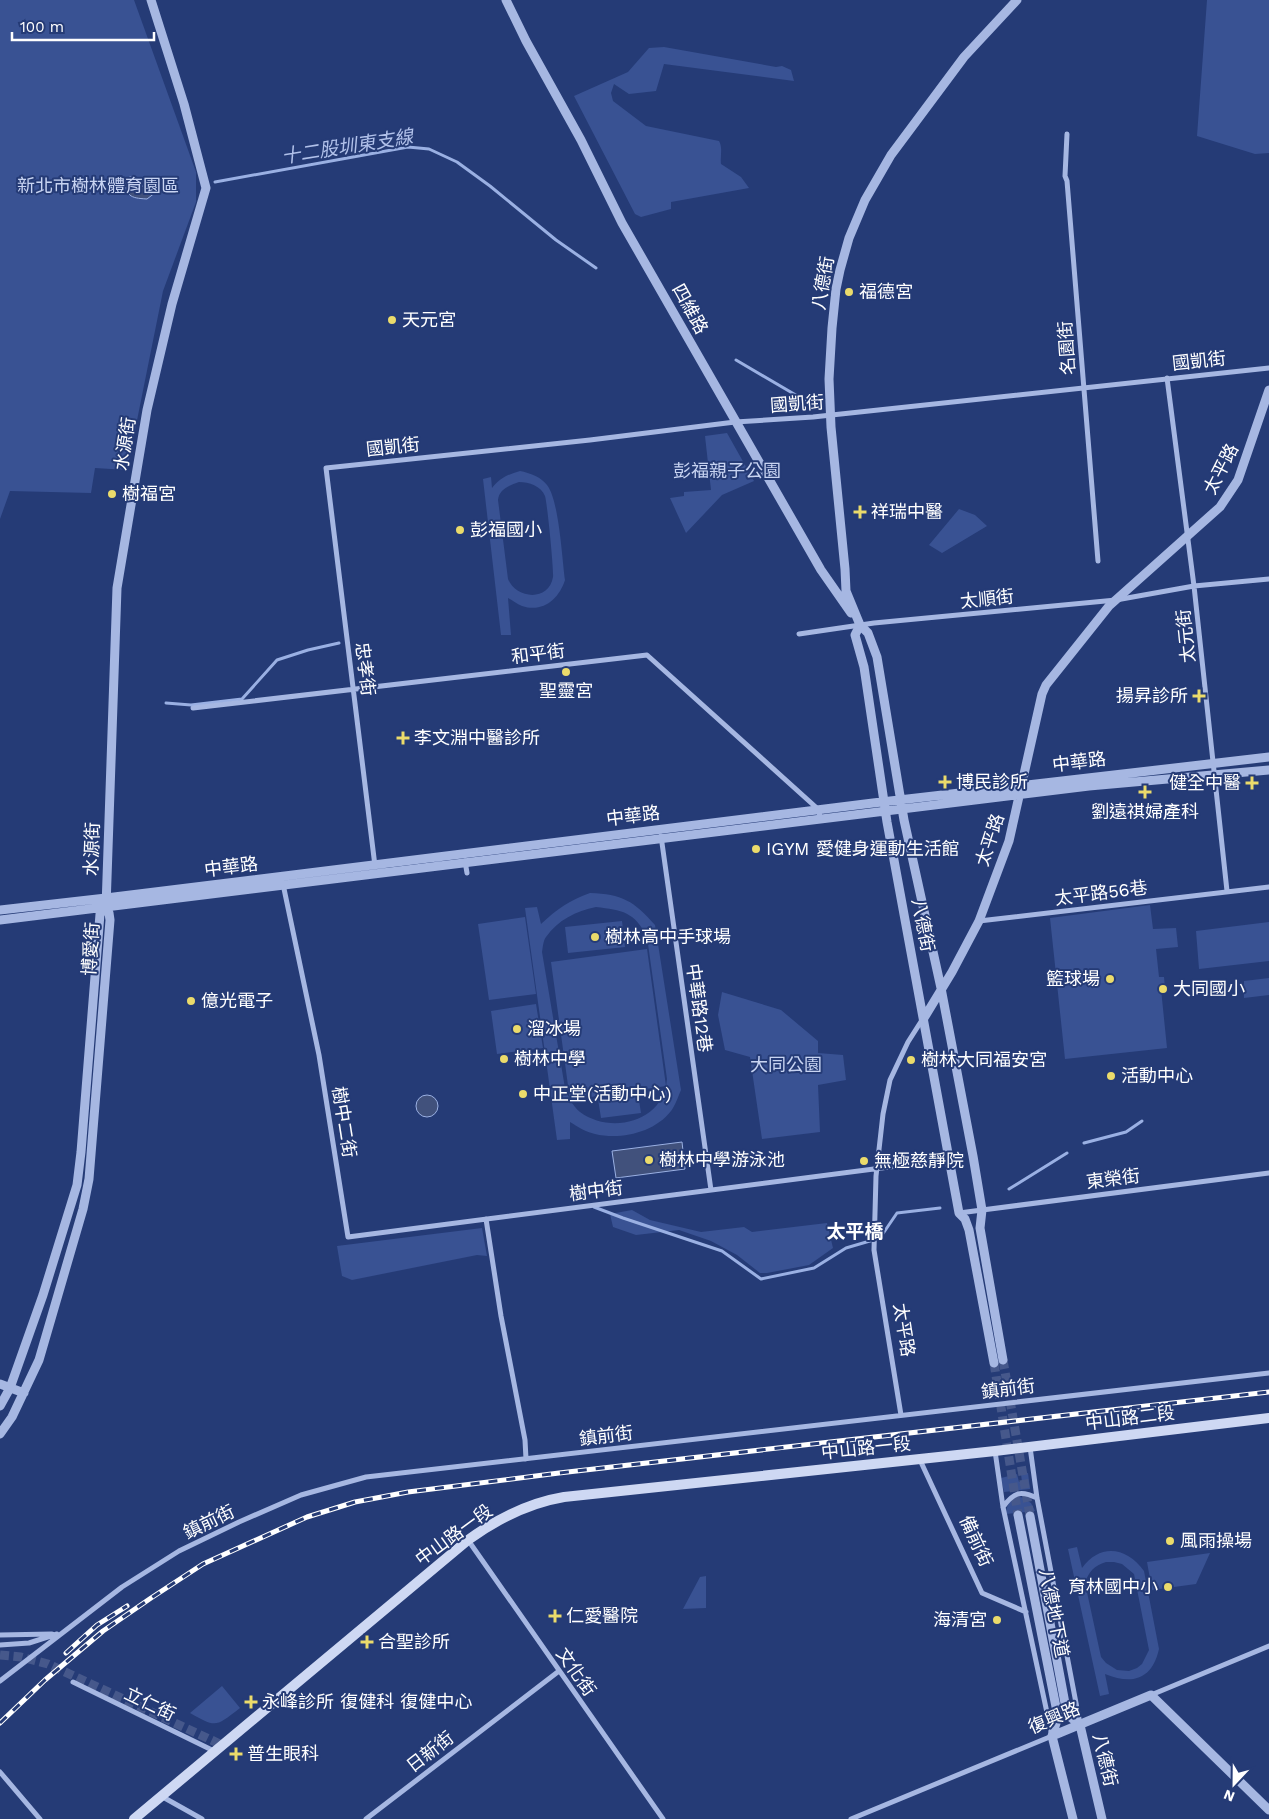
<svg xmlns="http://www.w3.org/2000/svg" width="1269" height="1819" font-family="'Work Sans','Noto Sans TC',sans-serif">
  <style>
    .green { fill: #395293; fill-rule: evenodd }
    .water { fill: #41517c; stroke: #9ab0e3 }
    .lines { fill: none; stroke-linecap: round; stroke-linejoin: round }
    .stream { stroke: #9ab0e3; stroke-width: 3 }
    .tertiary-tunnel { stroke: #46588b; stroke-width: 9; stroke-dasharray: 9 4.5; stroke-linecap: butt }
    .minor { stroke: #a6b7e2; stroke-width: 5 }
    .tertiary { stroke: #a6b7e2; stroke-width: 9 }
    .secondary { stroke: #ced8f3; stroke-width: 10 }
    .rail-casing { stroke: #fff; stroke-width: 5 }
    .rail { stroke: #253b76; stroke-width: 3; stroke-dasharray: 9; stroke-linecap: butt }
    .poi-dot { fill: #ebdb6b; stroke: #253b76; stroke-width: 2 }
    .labels { text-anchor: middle; stroke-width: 4; stroke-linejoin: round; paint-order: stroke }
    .park-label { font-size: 18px; fill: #c8d4f2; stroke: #253b76 }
    .street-label { font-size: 18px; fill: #fff; stroke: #253b76 }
    .poi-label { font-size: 18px; fill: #fff; stroke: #253b76; text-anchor: start }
    .water-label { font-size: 19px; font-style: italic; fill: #b1c1ea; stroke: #253b76 }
    .neighbourhood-label { font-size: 19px; font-weight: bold; fill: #fff; stroke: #253b76 }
  </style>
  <rect width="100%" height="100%" fill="#253b76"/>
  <!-- green -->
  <path class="green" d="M0,0H134L196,172V202L163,291L127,470L95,468L91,493L10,491L0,519Z
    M1207,0H1269V153L1255,154L1197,136Z
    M664,47L776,67L782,66L791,70L794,81L664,64L656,91L629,94L614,84L611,93L613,101L646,126L719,141C723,148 720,156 721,164L741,177L749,188L671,202V209L641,217L635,214L574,96L628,72L649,48Z
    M727,433L754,481L722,495L686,533L670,498L684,496V492L711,490L705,436Z
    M520,471C530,473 541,477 547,485C559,500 562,558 565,580C559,599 543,613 522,606C517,604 512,600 508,598L511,635H501L483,479L491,477L492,488C500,478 509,474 520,471ZM519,482C529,482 541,486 545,496C547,501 554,571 553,577C549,602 516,599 508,579L498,500C499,489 510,485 519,482Z
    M959,509L975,515L987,526L942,553L929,545Z
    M590,893C622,894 634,901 655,925L681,1090C678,1097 675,1106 671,1111C654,1133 620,1140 595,1134C586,1132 578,1127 570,1122V1139L557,1140L525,908L537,907L541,924C557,909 570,900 590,893ZM596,907C622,910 635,912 647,937L667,1079C664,1122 611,1135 580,1112C576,1109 573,1104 570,1100L666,1086L647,949L551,962L570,1100L565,1088L542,952C543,947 543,941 546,937C558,920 576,911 596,907Z
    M1150,905L1153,929L1176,928L1178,947L1156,949L1159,977H1164L1165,988L1161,989L1167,1048L1065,1059L1050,918Z
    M525,917L536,994L489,1000L478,924Z
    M622,921L625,947L568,953L565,927Z
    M1269,922V961L1199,969L1196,931Z
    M1269,978V995L1244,998V981Z
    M722,992L781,1010L818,1041V1053L843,1055L846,1080L818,1085L820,1132L762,1139L750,1057L725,1050L718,1015Z
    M536,1004L543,1048L497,1054L491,1011Z
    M638,1094L641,1113L601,1118L598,1099Z
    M632,1210L650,1220L701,1232L744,1227L752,1232L827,1223L833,1248L809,1265L767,1273H760L737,1255L711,1241L679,1230L636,1235L613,1227L610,1214Z
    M482,1228L487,1256L477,1255L352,1280L342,1276L337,1246Z
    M1028,1473L1030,1489L1004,1492L1001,1478L1017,1474L1019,1482H1022L1021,1474Z
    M1021,1497L1031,1503L1035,1511L1006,1514C1006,1504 1011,1499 1021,1497Z
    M1077,1547L1082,1568C1100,1543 1127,1547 1144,1571L1159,1649C1152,1680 1132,1685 1105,1674L1109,1694L1100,1696L1068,1549ZM1106,1562H1114L1122,1564L1134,1574L1149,1650L1142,1664L1137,1668L1129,1671L1117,1670L1106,1663L1101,1657L1085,1583C1089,1571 1094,1566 1106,1562Z
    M1210,1553L1196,1584L1152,1590L1147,1562Z
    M706,1576V1608L683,1609L700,1577Z
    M222,1686L240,1708C215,1727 217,1728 190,1713Z"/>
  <!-- water -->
  <path class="water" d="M133,176L136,185L148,187L165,182L160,189L147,199C129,198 127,196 124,179Z
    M416 1106a11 11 0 1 1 22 0a11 11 0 1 1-22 0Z
    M682,1142L685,1169L616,1178L612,1151Z"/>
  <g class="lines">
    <!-- stream -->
    <path class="stream" d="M215,182L408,147L429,149L457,162L490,186L556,240L596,268
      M736,360L806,401
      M166,703L191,705L242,699L277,660L308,650L339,643
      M1084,1143L1126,1132L1142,1121
      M1009,1189L1067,1153
      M594,1207L623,1218L722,1251L761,1279L814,1268L846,1248L880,1238L897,1213L940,1208"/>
    <!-- tertiary-tunnel -->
    <path class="tertiary-tunnel" d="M1003,1360L1030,1516
      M994,1363L1018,1515
      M0,1655L21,1657L48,1664L222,1745"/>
    <!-- minor -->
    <path class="minor" d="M1067,134L1065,176L1067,181L1098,561
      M1167,378L1194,586L1227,891
      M799,634L874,623L1116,600L1194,586L1269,579
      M193,708L647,655L819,810L820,819
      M661,836L711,1190
      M465,861L467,873
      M375,866L326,468L590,440L735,422L813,417L1269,368
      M283,884L319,1055L348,1237L951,1159
      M979,921L1269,887
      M959,1213L1269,1173
      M486,1219L501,1316L525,1440L526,1459
      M901,1415L874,1250L876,1176L883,1114L890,1080L908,1042L922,1020
      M1030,1447L1037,1498L1080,1724
      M920,1460L982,1593L1026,1612
      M1003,1507C1014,1492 1021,1490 1037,1498
      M468,1540L663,1819
      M0,1635L52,1634
      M0,1645L29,1643L57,1634
      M0,1681L122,1587L179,1551L239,1522L301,1495L366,1477L1269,1373
      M73,1682L214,1751
      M1151,1695L1269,1646
      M0,1772L40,1819
      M161,1796L202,1819
      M366,1819L559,1671
      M851,1819L1052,1736L1003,1507L995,1451"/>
    <!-- tertiary -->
    <path class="tertiary" d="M506,0L526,41L581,140L622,223L821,570L851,613
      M860,625L855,635L864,667L887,822L959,1213L965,1219L969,1230L994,1363
      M0,910L106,898L873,803L1269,757
      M0,920L1089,786L1269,770
      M924,1018L952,972L979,921L1009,841L1042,694L1046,685L1109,606L1220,507L1238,480L1269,390
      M1003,1360L980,1228L982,1210L973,1156L941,988L904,820L877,657L868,633L860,625L846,591L845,569L831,427L829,379L832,328L836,289L840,270L849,238L865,200L891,155L964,57L1017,0
      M0,1384L24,1393
      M0,1406L10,1388L43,1295L77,1185L81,1152L100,914L106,907
      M0,1434L12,1417L39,1360L83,1209L89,1179L110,920L109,913L106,907L117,588L147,410L172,304L206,188L184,104L151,0
      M1018,1515L1058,1717L1052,1736L1073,1819
      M1030,1516L1067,1714L1080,1725L1102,1819
      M1052,1736L1151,1695L1269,1810"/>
    <!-- secondary -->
    <path class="secondary" d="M134,1819L468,1540C497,1519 528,1503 564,1497L995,1451L1269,1418"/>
    <defs>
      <path id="rail" d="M66,1653L97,1625L127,1606
        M0,1723L45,1680L103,1631L151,1598L203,1564L307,1517L355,1502L408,1492L559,1473L1269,1392"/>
    </defs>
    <!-- rail casing -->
    <use href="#rail" class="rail-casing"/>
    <!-- rail -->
    <use href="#rail" class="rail"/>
  </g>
  <!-- markers -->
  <g class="poi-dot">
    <circle cx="849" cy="292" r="5"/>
    <circle cx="392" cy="320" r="5"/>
    <circle cx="112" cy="494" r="5"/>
    <path d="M857.5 504.5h5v5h5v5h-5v5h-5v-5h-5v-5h5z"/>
    <circle cx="460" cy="530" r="5"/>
    <circle cx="566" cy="672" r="5"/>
    <path d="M1196.5 688.5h5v5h5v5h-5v5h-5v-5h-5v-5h5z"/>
    <path d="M400.5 730.5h5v5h5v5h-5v5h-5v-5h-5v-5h5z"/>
    <path d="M942.5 774.5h5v5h5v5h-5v5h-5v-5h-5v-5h5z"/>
    <path d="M1249.5 775.5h5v5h5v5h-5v5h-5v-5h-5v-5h5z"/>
    <path d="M1142.5 784.5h5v5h5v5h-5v5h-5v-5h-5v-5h5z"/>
    <circle cx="756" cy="849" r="5"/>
    <circle cx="595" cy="937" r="5"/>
    <circle cx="1110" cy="979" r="5"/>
    <circle cx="1163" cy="989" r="5"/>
    <circle cx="191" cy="1001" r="5"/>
    <circle cx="517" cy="1029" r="5"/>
    <circle cx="504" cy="1059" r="5"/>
    <circle cx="911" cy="1060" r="5"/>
    <circle cx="1111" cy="1076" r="5"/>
    <circle cx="523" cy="1094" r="5"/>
    <circle cx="649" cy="1160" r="5"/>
    <circle cx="864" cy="1161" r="5"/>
    <circle cx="1170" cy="1541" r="5"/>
    <circle cx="1168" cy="1587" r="5"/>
    <path d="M552.5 1608.5h5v5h5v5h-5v5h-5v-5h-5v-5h5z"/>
    <circle cx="997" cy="1620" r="5"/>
    <path d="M364.5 1634.5h5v5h5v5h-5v5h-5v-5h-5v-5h5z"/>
    <path d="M248.5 1694.5h5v5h5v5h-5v5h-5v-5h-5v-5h5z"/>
    <path d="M233.5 1746.5h5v5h5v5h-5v5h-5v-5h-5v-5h5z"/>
  </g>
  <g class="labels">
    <!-- park labels -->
    <g class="park-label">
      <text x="98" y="192">新北市樹林體育園區</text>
      <text x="727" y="477">彭福親子公園</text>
      <text x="786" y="1071">大同公園</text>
    </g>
    <!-- street labels -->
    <g class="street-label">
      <text transform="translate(823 283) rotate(-80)" y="6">八德街</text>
      <text transform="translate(690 309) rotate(61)" y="6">四維路</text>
      <text transform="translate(1067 348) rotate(-94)" y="6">名園街</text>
      <text transform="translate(1199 361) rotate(-6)" y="6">國凱街</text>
      <text transform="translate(797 404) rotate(-4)" y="6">國凱街</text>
      <text transform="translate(125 444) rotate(-81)" y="6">水源街</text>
      <text transform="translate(393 447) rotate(-6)" y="6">國凱街</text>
      <text transform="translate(1221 469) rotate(-63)" y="6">太平路</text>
      <text transform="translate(987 599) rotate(-6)" y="6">太順街</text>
      <text transform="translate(1186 636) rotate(-96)" y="6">太元街</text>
      <text transform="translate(538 654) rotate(-7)" y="6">和平街</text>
      <text transform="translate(365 669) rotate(83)" y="6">忠孝街</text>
      <text transform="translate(1079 762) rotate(-7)" y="6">中華路</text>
      <text transform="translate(633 816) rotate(-7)" y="6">中華路</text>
      <text transform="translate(990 840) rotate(-72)" y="6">太平路</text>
      <text transform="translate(92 849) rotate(-88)" y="6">水源街</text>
      <text transform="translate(231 867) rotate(-7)" y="6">中華路</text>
      <text transform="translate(1101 893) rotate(-7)" y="6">太平路56巷</text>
      <text transform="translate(923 925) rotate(79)" y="6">八德街</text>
      <text transform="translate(91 949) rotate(-86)" y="6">博愛街</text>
      <text transform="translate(699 1008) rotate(82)" y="6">中華路12巷</text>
      <text transform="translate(344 1122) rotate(81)" y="6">樹中二街</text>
      <text transform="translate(1113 1179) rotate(-7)" y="6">東榮街</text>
      <text transform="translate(596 1191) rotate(-7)" y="6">樹中街</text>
      <text transform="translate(904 1330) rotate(81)" y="6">太平路</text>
      <text transform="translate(1008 1389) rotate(-7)" y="6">鎮前街</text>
      <text transform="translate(1130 1418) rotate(-7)" y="6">中山路二段</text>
      <text transform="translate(606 1436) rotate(-7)" y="6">鎮前街</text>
      <text transform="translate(866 1448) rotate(-6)" y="6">中山路一段</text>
      <text transform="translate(209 1522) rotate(-26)" y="6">鎮前街</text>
      <text transform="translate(454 1535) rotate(-36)" y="6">中山路一段</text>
      <text transform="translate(976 1541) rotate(65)" y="6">備前街</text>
      <text transform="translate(1054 1613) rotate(79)" y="6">八德地下道</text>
      <text transform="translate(576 1672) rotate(55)" y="6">文化街</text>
      <text transform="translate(150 1704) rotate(26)" y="6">立仁街</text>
      <text transform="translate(1054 1718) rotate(-23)" y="6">復興路</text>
      <text transform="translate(430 1752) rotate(-38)" y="6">日新街</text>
      <text transform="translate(1105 1760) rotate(77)" y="6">八德街</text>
    </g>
    <!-- poi labels -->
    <g class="poi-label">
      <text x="859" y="298">福德宮</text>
      <text x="402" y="326">天元宮</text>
      <text x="122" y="500">樹福宮</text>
      <text x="871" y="518">祥瑞中醫</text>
      <text x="470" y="536">彭福國小</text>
      <text x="566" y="697" text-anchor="middle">聖靈宮</text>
      <text x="1188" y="702" text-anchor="end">揚昇診所</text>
      <text x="414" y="744">李文淵中醫診所</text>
      <text x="956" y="788">博民診所</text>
      <text x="1241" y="789" text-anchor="end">健全中醫</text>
      <text x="1145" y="818" text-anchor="middle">劉遠祺婦產科</text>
      <text x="766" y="855">IGYM 愛健身運動生活館</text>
      <text x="605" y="943">樹林高中手球場</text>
      <text x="1100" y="985" text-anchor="end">籃球場</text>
      <text x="1173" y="995">大同國小</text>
      <text x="201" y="1007">億光電子</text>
      <text x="527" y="1035">溜冰場</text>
      <text x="514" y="1065">樹林中學</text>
      <text x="921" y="1066">樹林大同福安宮</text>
      <text x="1121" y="1082">活動中心</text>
      <text x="533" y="1100">中正堂(活動中心)</text>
      <text x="659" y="1166">樹林中學游泳池</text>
      <text x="874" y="1167">無極慈靜院</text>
      <text x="1180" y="1547">風雨操場</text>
      <text x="1158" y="1593" text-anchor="end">育林國中小</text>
      <text x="566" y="1622">仁愛醫院</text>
      <text x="987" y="1626" text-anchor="end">海清宮</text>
      <text x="378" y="1648">合聖診所</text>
      <text x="262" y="1708">永峰診所 復健科 復健中心</text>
      <text x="247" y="1760">普生眼科</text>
    </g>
    <!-- water labels -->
    <g class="water-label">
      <text transform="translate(347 146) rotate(-9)" y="7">十二股圳東支線</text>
    </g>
    <!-- neighbourhood labels -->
    <g class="neighbourhood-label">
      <text x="855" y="1238">太平橋</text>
    </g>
  </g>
  <!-- north arrow -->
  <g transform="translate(1234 1784) rotate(202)" stroke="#253b76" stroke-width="4" paint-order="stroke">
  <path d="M0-4L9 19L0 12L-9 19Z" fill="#ffffff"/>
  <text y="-8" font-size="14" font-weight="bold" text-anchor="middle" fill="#ffffff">N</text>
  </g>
  <!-- scale -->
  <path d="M12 32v8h142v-8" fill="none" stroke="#ffffff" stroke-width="2.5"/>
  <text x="20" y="32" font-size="15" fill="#ffffff" stroke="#253b76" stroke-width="4" paint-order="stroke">100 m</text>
</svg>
